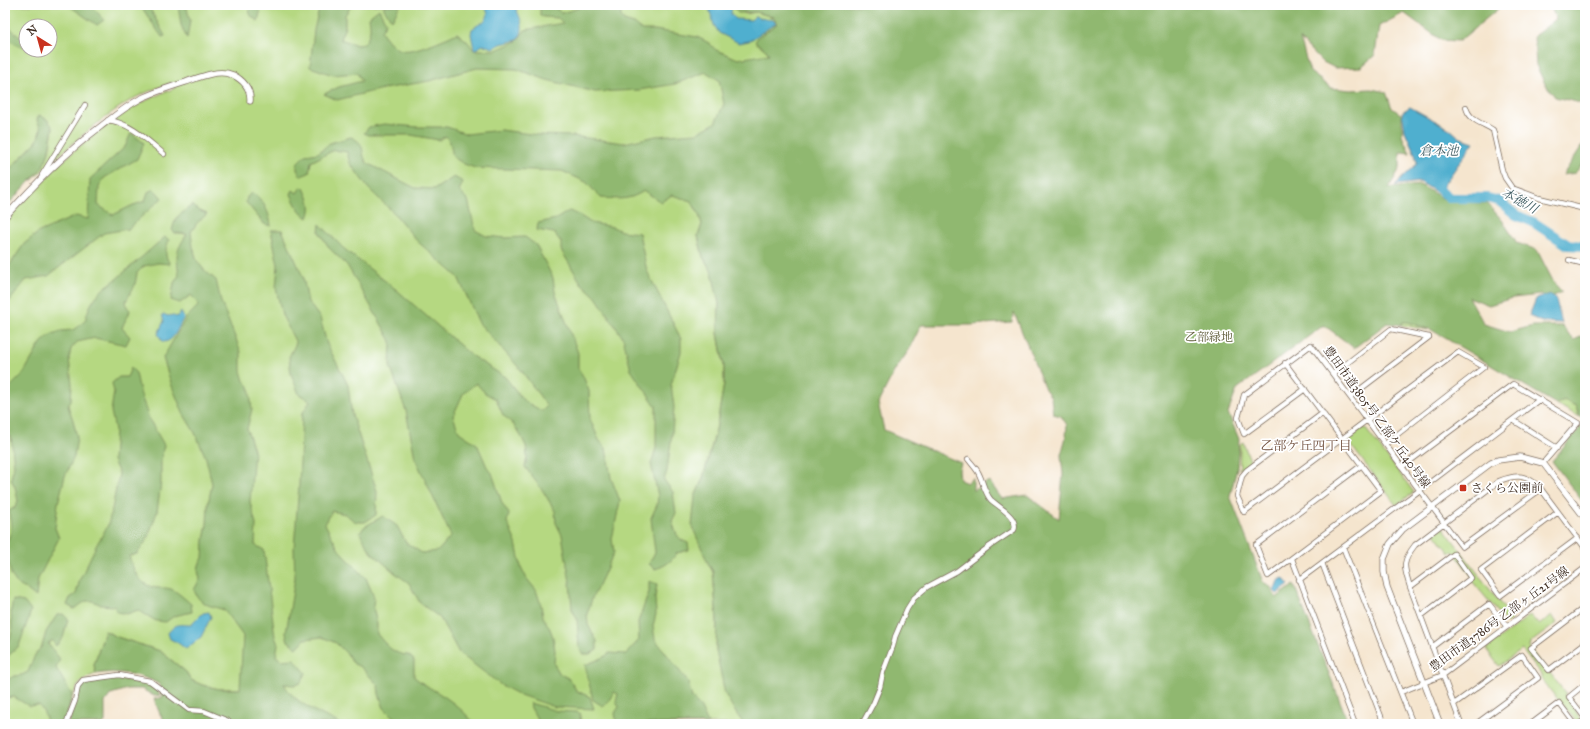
<svg xmlns="http://www.w3.org/2000/svg" width="1590" height="729" font-family="'IM FELL Great Primer','Noto Serif JP',serif">
  <style>
    .green { fill: #b5d881; stroke: #788150; fill-rule: evenodd }
    .forest { fill: #90b86f; stroke: #667146; fill-rule: evenodd }
    .water { fill: #50afcf; stroke: #466c76 }
    .lines { fill: none; stroke-linecap: round; stroke-linejoin: round }
    .river { stroke: #50afcf; stroke-width: 10 }
    .minor-casing { stroke: #7c6b5c; stroke-width: 6 }
    .tertiary-casing { stroke: #7c6b5c; stroke-width: 7 }
    .minor { stroke: #fff; stroke-width: 4.5 }
    .tertiary { stroke: #fff; stroke-width: 5.5 }
    .poi-dot { fill: #c8321e; stroke: #fff; stroke-width: 1.5 }
    .labels { text-anchor: middle; stroke-width: 3.5; stroke-linejoin: round; paint-order: stroke }
    .park-label { font-size: 12px; fill: #605e3c; stroke: #fff }
    .street-label { font-size: 12px; fill: #3b2a1e; stroke: #fff }
    .poi-label { font-size: 12px; fill: #3b2a1e; stroke: #fff; text-anchor: start }
    .water-label { font-size: 13px; font-style: italic; fill: #435f65; stroke: #fff }
    .neighbourhood-label { font-size: 13px; fill: #72513f; stroke: #fff }
  </style>
  <rect width="100%" height="100%" fill="#fff"/>
  <filter id="ink" filterUnits="userSpaceOnUse"><feTurbulence type="fractalNoise" baseFrequency=".025" numOctaves="2"/><feDisplacementMap in="SourceGraphic" scale="8" xChannelSelector="R" yChannelSelector="G"/><feConvolveMatrix kernelMatrix="1 2 1 2 8 2 1 2 1" color-interpolation-filters="sRGB"/></filter>
  <filter id="wash" filterUnits="userSpaceOnUse"><feTurbulence type="fractalNoise" baseFrequency=".012" numOctaves="4" result="noise"/><feDisplacementMap in="SourceGraphic" scale="16" xChannelSelector="R" yChannelSelector="G"/><feGaussianBlur stdDeviation="0.9" result="paint"/><feColorMatrix in="noise" values="0 0 0 0 0 0 0 0 0 0 0 0 0 0 0 0 0 1.4 0 .05"/><feComposite in="paint" operator="in"/></filter>
  <g filter="url(#wash)">
    <rect width="100%" height="100%" fill="#f5e5ce"/>
    <!-- green -->
    <path class="green" d="M5,5H735L734,9L746,14L756,12L773,17L778,24L766,50L769,54L691,201L698,212L702,224L698,236L703,257L712,272L716,289L719,304L718,333L724,366V384L716,430L703,478L695,497L707,561L713,572L717,620L716,650L736,713L744,724H272L240,689H219L202,685L191,680L186,672L160,651L117,637L105,631L94,665L96,674C69,682 74,703 64,724H5V221C53,168 106,113 175,88L173,82C157,88 140,94 126,103C91,125 61,154 31,181C49,161 49,153 53,128L37,120L41,128L37,141L5,174ZM26,26H50V50H26Z
      M1407,321L1428,330L1401,325L1403,322Z
      M1564,400L1576,406L1580,417L1556,404Z
      M1363,428H1365L1413,491V493L1396,505L1348,441V439Z
      M1243,442L1251,463L1240,470C1239,462 1240,453 1240,444Z
      M1443,527L1512,619L1507,623L1472,581L1474,579L1453,551L1450,553L1434,532Z
      M1530,615L1539,625L1552,615L1557,623L1530,643L1529,647L1547,673H1550L1566,694L1564,695L1581,719L1577,722L1540,678L1543,677L1522,650L1499,666L1486,649Z"/>
    <!-- forest -->
    <path class="forest" d="M68,5H91L104,20L97,25Z
      M140,5H148L165,36L162,37Z
      M178,5H186L190,20L187,39L181,25Z
      M249,5H262L258,21L250,15Z
      M320,5H352L345,15V27L340,39L357,45L364,44C371,34 371,28 369,17L379,9L386,23L381,31C387,39 393,48 402,50C413,53 447,38 457,33L467,41L474,50H496L517,41L525,30L563,23L558,18L544,17L540,15V5H551L562,13L576,9L583,5H621V16L624,21L634,24L642,30H655L697,37L709,43L716,50L738,59L769,54L766,50L755,42L758,37L777,24L773,17L756,12L738,13L734,9L735,5H1500L1498,9L1459,41L1441,40L1404,13L1379,26L1375,55L1361,67L1335,68L1321,61L1300,39L1310,72L1331,88L1351,90L1371,89L1386,92L1392,108L1402,115V136L1410,153L1400,152V168L1389,188L1420,185L1449,202L1487,203L1502,220L1517,243L1537,250L1554,283L1562,292L1551,297L1540,295L1513,298L1489,305L1469,297L1484,324L1510,332L1533,326H1562L1574,340L1585,335V420L1580,417L1576,406L1564,400L1556,404L1430,329C1421,328 1412,321 1403,322L1401,325L1387,323L1354,348L1324,325L1237,389L1228,413L1239,439L1237,468L1230,496L1263,582L1270,586L1276,598L1294,585L1349,724H744L736,713L725,694L716,650L717,620L713,572L707,561L692,526L695,497L703,478L716,430L724,384V366L718,333L719,304L712,272L703,257L698,236L702,224L698,212L691,201L672,195L661,202L644,191C628,201 619,199 601,198L586,182L562,171L475,168L464,164L453,157L450,142L446,136L439,140L411,135H369L364,133L369,127L384,124L418,127H447L467,134L501,130L538,135L572,136L624,143L656,136L697,133L715,123L724,104L719,80L706,72L675,84L639,90L595,92L547,80L516,69L477,68L429,81L378,90L337,100L324,94L339,87L362,81L357,73L333,75L310,67L314,30ZM1014,312L1045,389L1051,397L1053,414L1061,416L1067,425L1066,437L1061,455L1063,474L1059,519L1027,495L1002,499L989,481L973,491V478L967,483L960,480L959,470L961,463L884,430L878,403L895,370L909,350L921,325H971L1012,322Z
      M384,5H400L392,20L384,9Z
      M1550,5H1585V104L1555,97L1544,82L1536,65L1534,36L1556,19Z
      M5,24L25,41V47L19,46L5,38Z
      M39,115L48,120L53,128L48,155L42,168L5,208V174L37,141L41,129L37,120Z
      M131,133L144,143L137,159L104,178L99,187L98,205L113,215L131,206L145,201L148,192L154,189L162,198L128,229L104,233L48,276L26,280L5,307V272L24,244L39,232L76,216L88,219L90,179L125,147Z
      M351,137C368,145 359,151 367,163L415,188L435,189L454,177L463,182L459,191L468,200L475,230L486,236L505,238L525,237L536,245L553,278L555,292L578,353V368L583,376L589,391L590,419L599,440L606,448L611,478L620,501L612,539L614,552L600,583L593,596L587,614L588,625L597,641V650L590,654H583L579,647L577,619L572,609L570,582L562,535L556,523L555,511L543,491L525,467L527,457L526,446L521,436L513,424L503,415L496,399L485,393L476,383L463,394L453,416L459,432L477,444L487,467L492,473L502,503L509,514L507,522L516,543L521,567L527,579L536,590L541,605L543,617L550,629L553,637L555,651L554,664L560,674L568,678L577,691L590,697L594,709L555,707L520,695L501,685L459,653L440,618L420,603L409,583L395,573L371,552L360,533L364,527L383,516L397,526L406,543L422,553L438,551L451,536L415,458L406,411L390,366L391,341L347,265L330,249L319,232L320,224L343,248L398,291L472,356L505,377L524,401L542,411L547,406L521,370L479,323L458,277L417,241L394,213L368,188L350,163L347,152L334,150L311,162L309,173L301,176L297,170V163L305,155L318,153L330,143Z
      M1585,141V161L1575,173L1563,175Z
      M301,187L304,188C309,199 313,206 308,218C299,212 295,203 291,194L293,190L297,193Z
      M252,193C263,198 270,214 271,226L264,224L246,202L247,197Z
      M192,205L200,211L207,214L197,223L191,232L193,247L197,261L205,271L216,280L221,302L241,352V371L244,381L249,386L252,409L247,429L254,450L250,502L256,524L255,545L264,550L275,637L278,644L276,656L281,660L294,659L306,673L301,683L294,685L284,684C295,704 321,714 341,724H167L160,714L154,699L163,697L159,684C141,674 117,670 96,674L94,665L105,631L117,637L160,651L186,672L191,680L202,685L219,689H240L243,636L224,610C210,605 200,606 194,590L200,579L198,571L199,565L203,558L204,540L207,524L208,504L212,484L206,458L195,433L183,413L172,386L163,358L186,318L199,305L191,295L180,303L171,300L174,283L179,275C176,253 175,253 187,234L175,233L172,230L176,218Z
      M569,211L579,215L591,223L613,227L621,231L639,233L647,271L681,339V352L671,385L674,407L672,434L667,471L664,480L673,492L676,513L672,521C676,532 676,539 688,543L689,550L677,553C671,562 665,566 655,569L649,564L655,552L651,518L657,505L658,496L651,464L656,448V406L631,370L623,338L596,297L581,283L561,250V242L554,233L537,230L538,223L556,219Z
      M271,230H282L303,277L308,302L320,318L327,344L348,385L352,415L377,491L376,515L365,522H356L345,514L332,511L325,524L339,550L366,578L374,597L373,607L377,624V634C386,645 394,655 408,655L414,660V677C424,685 434,690 445,697C457,705 466,714 475,724H402L391,715L384,708L379,694L378,685L361,667L354,664L348,655L336,643L322,637L305,639L297,648L288,641L286,633L295,578L294,548L299,485L302,414L310,401L299,394L291,374L289,357L296,343L282,315L276,288L278,265Z
      M165,237L169,240C165,250 164,255 170,264L158,263L144,266L137,273L135,285L126,301L127,307L130,310C129,317 124,321 122,328L130,337L126,345L95,338L77,342L71,349L69,359L72,384L71,400L68,406L73,420L77,437L74,457L65,476L58,503L55,528L59,538L38,579L36,597L26,589L18,585L11,575L5,545C8,539 11,535 11,527C11,522 9,517 9,511L15,507L18,501L15,487L11,479L14,466L11,436L5,438V392L23,374L41,343L50,335L61,331L73,330L85,321C89,303 98,291 114,281Z
      M131,368L136,373L140,392L149,419L164,445L161,459V482L157,512L147,540L137,554L129,556C133,569 138,583 152,587C158,589 165,587 171,589C178,592 185,599 191,604L192,612L174,616L166,622L156,621L138,610L127,614L117,612L114,606L101,605L93,601H86L74,609L67,605L70,598L76,594L80,579L96,546L108,525L112,509L119,474L113,460L115,430L111,411L114,392L112,383L119,377H127Z
      M1585,422V505L1552,461Z
      M649,581L657,584L655,598L656,614L653,626L655,639L688,682L692,698L700,706L708,724H617L615,713L619,707L616,701L618,694L614,692L608,702L603,706L593,700L585,665C593,661 602,660 609,653L626,654L639,640L638,622L649,592Z
      M13,600L24,602L31,611L19,646L7,657L5,679V647L10,639L12,631L11,610Z
      M63,614L68,619L63,638L56,646L52,640L48,644L60,659L56,668L72,695L65,719L61,724H48L44,713L39,705L29,706L14,697L5,698V679H9L14,676L22,675L28,672L35,655L42,646L46,632L57,615Z
      M115,678L144,683L154,686L160,695L154,696L142,689H127L111,694L105,702V722L102,724H68L80,686L86,681Z
      M530,703L557,711L577,712L581,714L580,717L581,724H540L531,708Z"/>
    <!-- water -->
    <path class="water" d="M483,5H513L515,6C520,18 527,29 517,40L501,44L493,48L483,45L476,49H474L471,34L472,29C481,22 495,19 483,5Z
      M708,5H732L731,14L736,19L751,20L755,16L759,18L773,20L776,23L749,41L739,43L719,33L714,25Z
      M1410,107L1450,129L1459,137L1474,142L1443,186L1436,192L1420,182L1395,185L1414,167L1417,163L1415,154L1405,131L1402,112Z
      M1550,294L1556,300L1562,323L1542,322L1529,316L1536,299Z
      M181,312L184,318C178,326 175,342 163,342L158,334L164,321L162,315L163,314L168,316L173,315L175,317L178,316Z
      M1283,578L1289,585L1277,594L1274,591L1278,581Z
      M209,612L211,617L201,637L186,649L178,643L170,639L168,633C177,622 179,625 191,625L203,613Z"/>
    <g class="lines">
      <!-- river -->
      <path class="river" d="M1439,189L1450,198H1487L1499,201L1516,215L1533,222L1568,245L1585,246"/>
    </g>
  </g>
  <g filter="url(#ink)">
    <g class="lines">
      <defs>
        <path id="minor" d="M1466,107C1469,121 1483,123 1493,130L1502,170L1505,178L1512,188L1539,198L1585,209
          M108,120C131,123 148,141 164,154
          M42,175L85,105
          M1569,260L1585,264
          M1285,363C1317,406 1349,449 1381,491L1268,576L1256,545L1362,465
          M1333,374L1391,329L1429,337
          M1305,389L1244,434L1238,418L1244,395L1311,345L1462,547L1541,489
          M1350,397L1429,337
          M1323,413L1247,470L1242,476L1237,496L1244,512L1458,352L1484,367L1385,444
          M1513,420L1557,448
          M1402,467L1513,384L1578,423L1543,463
          M1558,512L1481,570L1500,596L1578,538
          M1343,547L1413,724
          M1292,559L1355,724
          M1322,563L1384,724
          M1299,580L1416,493L1540,399
          M1410,587L1454,554L1471,578L1421,616
          M1585,607L1531,648L1549,670L1585,643
          M1432,647L1489,604L1507,627
          M1585,684L1569,697L1585,718
          M1401,692L1443,675L1585,568
          M1454,704L1522,655L1538,678L1476,724
          M66,724L75,701L78,686L83,680L119,675L150,681L189,710L204,711L228,721L230,724
          M862,724L873,704L880,687L883,672L893,646L895,637L907,609L914,598L927,587L957,571L990,546L1014,530C1019,518 999,507 991,500C984,492 983,481 978,472C975,467 971,463 968,459
          M1461,724L1410,587C1404,567 1401,563 1415,545L1499,481C1517,474 1527,474 1541,489L1585,548
          M1531,724L1559,703L1575,724
          M1579,724L1585,720"/>
        <path id="tertiary" d="M5,217C35,184 64,154 100,127C113,117 125,107 140,99C154,92 170,87 186,82C200,77 218,69 233,75C243,80 251,89 250,101
          M1440,724L1387,587L1384,572V559L1390,544L1403,529L1491,463L1498,460L1520,457L1543,463L1585,518"/>
      </defs>
      <!-- minor casing -->
      <use href="#minor" class="minor-casing"/>
      <!-- tertiary casing -->
      <use href="#tertiary" class="tertiary-casing"/>
      <!-- minor -->
      <use href="#minor" class="minor"/>
      <!-- tertiary -->
      <use href="#tertiary" class="tertiary"/>
    </g>
  </g>
  <!-- markers -->
  <rect class="poi-dot" x="1459" y="484" width="8" height="8" rx="2"/>
  <g class="labels">
    <!-- park labels -->
    <g class="park-label">
      <text x="1209" y="341">乙部緑地</text>
    </g>
    <!-- street labels -->
    <g class="street-label">
      <text transform="translate(1377 417) rotate(54)" y="4">豊田市道3805号 乙部ケ丘40号線</text>
      <text transform="translate(1499 619) rotate(-36)" y="4">豊田市道3786号 乙部ヶ丘21号線</text>
    </g>
    <!-- poi labels -->
    <g class="poi-label">
      <text x="1471" y="492">さくら公園前</text>
    </g>
    <!-- water labels -->
    <g class="water-label">
      <text x="1439" y="155">倉本池</text>
      <text transform="translate(1520 200) rotate(29)" y="5">本徳川</text>
    </g>
    <!-- neighbourhood labels -->
    <g class="neighbourhood-label">
      <text x="1306" y="450">乙部ケ丘四丁目</text>
    </g>
  </g>
  <!-- margin -->
  <rect width="1590" height="729" fill="none" stroke="#fff" stroke-width="20"/>
  <!-- north arrow -->
  <g transform="translate(38 38) rotate(323)"><circle r="19" fill="#ffffff" stroke="#b1aaa5"/>
  <path d="M0-3L7 15L0 10L-7 15Z" fill="#c8321e"/>
  <text y="-6" font-size="11" font-weight="bold" text-anchor="middle" fill="#3b2a1e">N</text>
  </g>
</svg>
